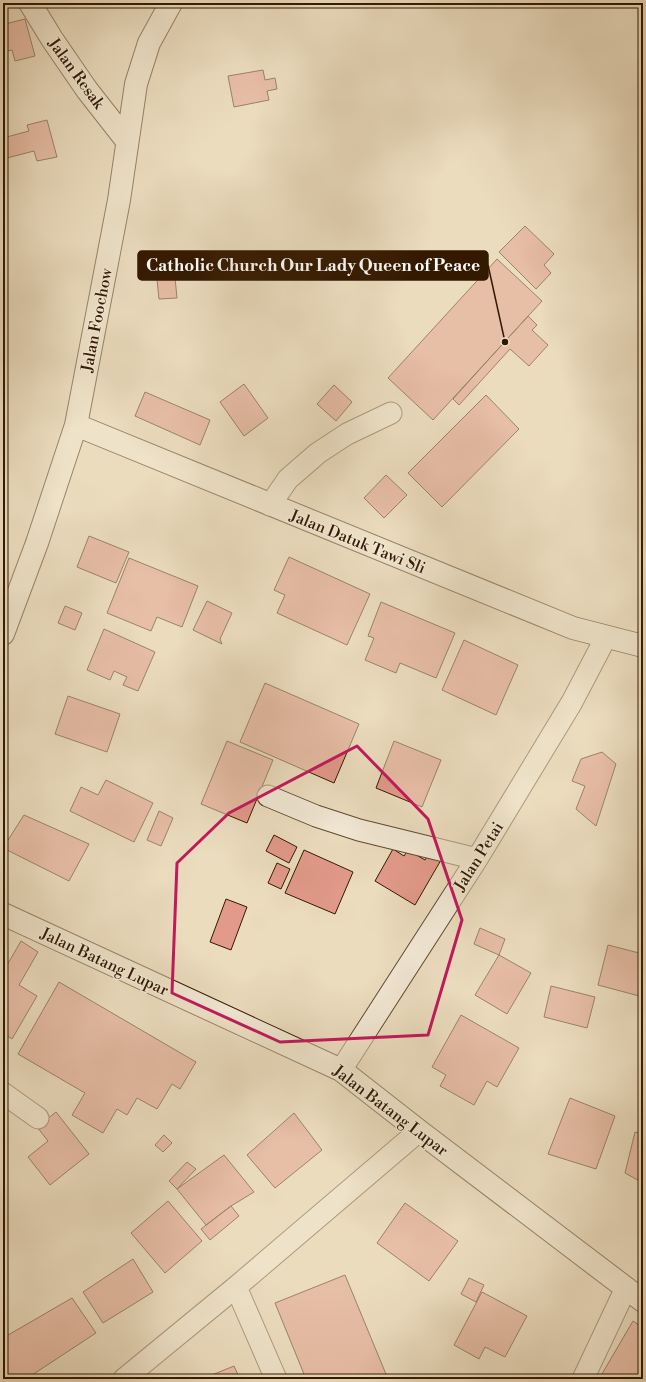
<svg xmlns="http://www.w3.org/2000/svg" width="646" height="1382" font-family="'Libre Bodoni',serif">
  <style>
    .building { fill: #e29a8a; stroke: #331900 }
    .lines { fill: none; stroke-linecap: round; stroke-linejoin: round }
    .street-casing { stroke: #614a30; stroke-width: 23 }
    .secondary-casing { stroke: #331900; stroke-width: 24 }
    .street { stroke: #f2e8d5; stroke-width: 21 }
    .secondary { stroke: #f2e8d5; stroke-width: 22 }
    .marked { fill: none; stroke: #c2185b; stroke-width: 3; stroke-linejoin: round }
    .labels { text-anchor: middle; stroke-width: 3; stroke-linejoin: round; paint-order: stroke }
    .street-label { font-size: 16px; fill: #331900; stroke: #f2e8d5 }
    .leader { fill: none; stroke: #331900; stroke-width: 1.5 }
    .callout-dot { fill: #331900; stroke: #f2e8d5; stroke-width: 1.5 }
    .callout { fill: #331900; stroke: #331900; stroke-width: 1.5 }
    .callout-label { font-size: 17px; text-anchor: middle; font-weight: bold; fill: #fff }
  </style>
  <rect width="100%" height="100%" fill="#ebdcbe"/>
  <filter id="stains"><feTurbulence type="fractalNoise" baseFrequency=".005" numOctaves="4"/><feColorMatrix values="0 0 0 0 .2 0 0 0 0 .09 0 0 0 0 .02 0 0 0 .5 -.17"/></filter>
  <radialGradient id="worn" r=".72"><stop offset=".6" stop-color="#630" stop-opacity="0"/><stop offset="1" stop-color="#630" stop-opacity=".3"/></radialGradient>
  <!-- building -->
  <path class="building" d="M25,19L35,56L15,61L12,50L3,52V31L7,30L5,24Z
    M263,70L265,80L275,78L277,89L267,91L269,100L234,107L228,76Z
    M47,120L57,157L37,161L34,151L3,159V138L29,131L27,125Z
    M525,226L554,254L544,265L551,273L536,289L499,252Z
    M497,259L542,301L433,420L388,378Z
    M174,268L177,298L159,299L156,270Z
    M528,316L537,325L532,330L548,345L529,366L510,349L459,405L453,399Z
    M244,384L268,418L244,436L220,402Z
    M334,385L352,402L336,421L317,404Z
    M145,392L210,420L200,445L135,416Z
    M486,395L519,429L442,507L408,473Z
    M386,475L407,495L384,518L364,498Z
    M89,536L129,552L116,583L77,567Z
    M289,557L370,594L347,645L277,613L285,595L274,590Z
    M129,558L198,586L182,627L157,617L151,631L107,613Z
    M207,601L232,613L220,639L222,644L193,630Z
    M381,602L455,633L436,678L400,663L396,673L365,660L374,638L368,636Z
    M65,606L82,613L75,630L58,623Z
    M104,629L155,652L138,691L123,685L127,677L114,671L110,680L87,670Z
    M464,640L518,665L496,715L442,690Z
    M265,683L359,724L334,783L240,742Z
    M68,696L120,714L107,752L55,734Z
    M227,741L273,760L247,823L201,804Z
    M394,741L441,760L422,807L376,788Z
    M602,752L616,764L596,826L576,809L585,786L572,781L581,759Z
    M106,780L153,803L134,842L70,811L81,787L98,795Z
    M159,811L173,818L161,846L147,840Z
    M24,815L89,844L69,881L3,848Z
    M274,835L297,847L289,863L266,851Z
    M393,849L404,856L408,850L425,860L429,853L441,860L415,905L375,881Z
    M304,850L353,872L335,914L285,893Z
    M277,863L290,869L281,889L268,883Z
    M226,899L247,907L231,950L210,942Z
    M480,928L505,939L499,955L474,944Z
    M21,941L38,952L19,985L37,996L12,1039L3,1033V972Z
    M608,945L643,954V997L598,985Z
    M499,955L531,973L507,1014L475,995Z
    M59,982L196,1062L180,1089L172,1084L157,1109L137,1098L127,1115L117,1109L103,1133L72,1115L85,1093L18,1054Z
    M551,986L595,997L587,1028L544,1017Z
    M461,1015L519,1048L497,1087L487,1081L474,1105L440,1086L446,1075L432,1067Z
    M570,1098L615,1116L596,1169L548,1154Z
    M56,1112L89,1154L50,1185L28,1157L48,1141L37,1127Z
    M294,1113L322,1150L275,1188L247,1155Z
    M635,1132L643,1134V1183L625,1173Z
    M164,1135L172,1143L163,1152L155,1145Z
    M224,1155L254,1192L231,1206L206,1225L177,1189Z
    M187,1162L196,1169L177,1189L169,1181Z
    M168,1201L202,1241L165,1273L131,1233Z
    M405,1203L458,1241L429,1281L377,1243Z
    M231,1206L239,1216L210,1240L201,1229Z
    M133,1259L153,1292L103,1323L83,1292Z
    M345,1275L388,1379H306L275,1303Z
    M469,1278L484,1285L476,1302L461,1294Z
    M482,1292L527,1316L505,1357L485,1347L479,1359L454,1345Z
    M72,1298L96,1333L26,1379H3V1338Z
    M633,1321L643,1328V1376L641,1379H599Z
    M234,1366L240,1379H202Z"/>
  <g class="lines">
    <defs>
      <path id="street" d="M270,505L288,479L318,453L347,434L391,413
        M268,796L316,816L359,830L477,859
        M341,1070L477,859L572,702L606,637
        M3,1093L38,1118
        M236,1287L276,1379
        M124,1379L236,1287L419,1131
        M583,1379L626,1288"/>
      <path id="secondary" d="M30,3L52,39L87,90L127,141
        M76,425L573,628L643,646
        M3,634L37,543L76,425L119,200L136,84L149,43L171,3
        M3,914L341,1070L419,1131L643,1301"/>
    </defs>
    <!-- street casing -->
    <use href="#street" class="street-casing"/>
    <!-- secondary casing -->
    <use href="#secondary" class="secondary-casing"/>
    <!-- street -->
    <use href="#street" class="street"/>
    <!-- secondary -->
    <use href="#secondary" class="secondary"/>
  </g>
  <!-- marked area -->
  <path d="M0 0H646V1382H0ZM357,746L428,819L462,920L428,1035L280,1042L172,993L177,863L229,813Z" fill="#ebdcbe" fill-opacity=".55" fill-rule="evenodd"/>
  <path class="marked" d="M357,746L428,819L462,920L428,1035L280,1042L172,993L177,863L229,813Z"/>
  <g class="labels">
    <!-- street labels -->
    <g class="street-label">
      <text transform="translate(77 73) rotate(54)" y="6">Jalan Resak</text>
      <text transform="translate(96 320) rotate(-79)" y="6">Jalan Foochow</text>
      <text transform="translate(358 541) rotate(22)" y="6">Jalan Datuk Tawi Sli</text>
      <text transform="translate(478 856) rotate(-58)" y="6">Jalan Petai</text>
      <text transform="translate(105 961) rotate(25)" y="6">Jalan Batang Lupar</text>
      <text transform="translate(391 1110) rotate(37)" y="6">Jalan Batang Lupar</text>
    </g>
  </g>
  <!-- callouts -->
  <path class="leader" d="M505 342L488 265"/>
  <circle class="callout-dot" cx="505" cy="342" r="4"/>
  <rect class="callout" x="138" y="251" width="350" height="29" rx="4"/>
  <g class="callout-label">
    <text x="313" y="271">Catholic Church Our Lady Queen of Peace</text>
  </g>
  <!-- margin -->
  <rect width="646" height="1382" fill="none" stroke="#ebdcbe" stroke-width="16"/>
  <rect x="4" y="4" width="638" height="1374" fill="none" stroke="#331900" stroke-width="2"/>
  <rect x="8" y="8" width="630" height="1366" fill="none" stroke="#331900"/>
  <rect width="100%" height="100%" filter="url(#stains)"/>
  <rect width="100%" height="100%" fill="url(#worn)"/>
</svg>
